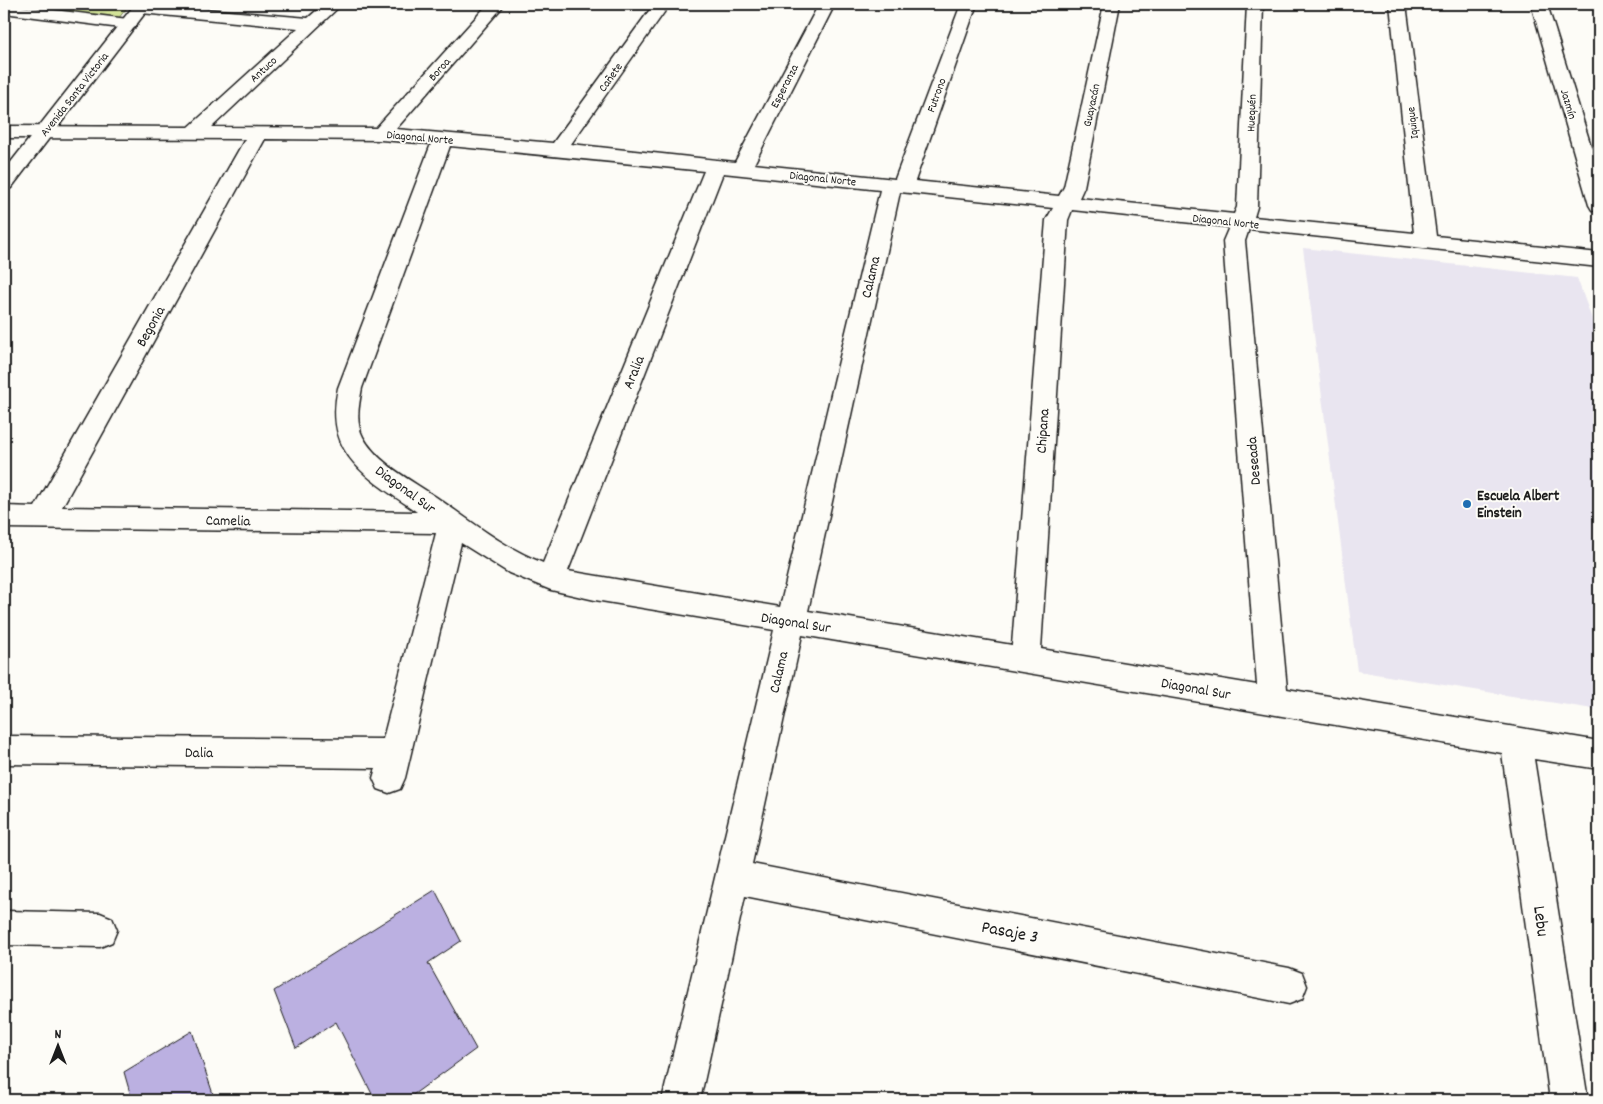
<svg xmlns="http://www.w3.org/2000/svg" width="1603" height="1104" font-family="Dekko,sans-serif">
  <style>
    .built { fill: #e9e5f0 }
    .green { fill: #d2e397; stroke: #77805a }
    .building { fill: #bbb0e1; stroke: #1c1c1c }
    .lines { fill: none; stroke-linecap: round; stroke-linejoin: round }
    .minor-casing { stroke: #1c1c1c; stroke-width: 3 }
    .tertiary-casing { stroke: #1c1c1c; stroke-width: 3 }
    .minor { fill: #fdfcf7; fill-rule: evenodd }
    .tertiary { fill: #fdfcf7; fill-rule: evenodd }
    .poi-dot { fill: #1f6fb2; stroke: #fdfcf7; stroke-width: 2 }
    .labels { text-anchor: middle; stroke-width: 4; stroke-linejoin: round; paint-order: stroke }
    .far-street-label { font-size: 12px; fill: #1c1c1c; stroke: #fdfcf7 }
    .street-label { font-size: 15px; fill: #1c1c1c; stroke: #fdfcf7 }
    .poi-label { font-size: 15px; font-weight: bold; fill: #1c1c1c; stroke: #fdfcf7; text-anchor: start }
    .near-street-label { font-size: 18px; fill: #1c1c1c; stroke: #fdfcf7 }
  </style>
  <rect width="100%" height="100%" fill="#fdfcf7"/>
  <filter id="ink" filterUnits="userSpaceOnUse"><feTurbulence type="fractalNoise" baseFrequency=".02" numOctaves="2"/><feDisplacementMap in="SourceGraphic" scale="10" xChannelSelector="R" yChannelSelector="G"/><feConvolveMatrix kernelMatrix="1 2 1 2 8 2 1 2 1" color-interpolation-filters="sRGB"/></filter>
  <g filter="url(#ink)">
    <!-- built -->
    <path class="built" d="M1303,248L1577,278L1599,338V710L1357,671Z"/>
    <!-- green -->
    <path class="green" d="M50,4H130L118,19L42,8Z"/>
    <!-- building -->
    <path class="building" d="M435,890L461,941L428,963L476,1049L406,1100H375L336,1022L296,1048L274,991Z
      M192,1031L215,1100H132L124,1072Z"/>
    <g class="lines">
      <defs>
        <path id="minor" d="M4,4L128,19L134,20L137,24L134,28L128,29L4,13Z
          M135,4H150L308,18L324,4H342L212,127L376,128L488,4H505L396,129L553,143L654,4H670L571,144L735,162L819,4H835L754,164L895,179L961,4H977L915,181L1059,196L1064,187L1104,4H1120L1084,187L1079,198L1234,214L1237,207L1247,4H1263L1257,207L1254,217L1414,233L1390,4H1406L1436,236L1599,253V267L1249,229L1245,241L1287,689L1599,741V769L1534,759L1588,1100H1550L1502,753L802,635L752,864L1289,968L1302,973L1307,986L1302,999L1289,1004L745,896L700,1100H662L774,630L595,600L551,590L509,573L461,543L405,778L400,789L389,793L378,789L373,778L376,768L4,764V736L383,739L436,533L4,528V506L35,507L245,139L4,138V126L189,127L298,28L141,13L135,12L132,8ZM265,139L381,140L431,144L338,388C323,456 369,478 417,512L62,507ZM450,146L704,171L543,563C504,548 471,521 436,497C411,480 378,464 363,437C355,422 359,404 362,388ZM723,173L880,190L780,607L568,571ZM900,192L1053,208L1046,220L1012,645L808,611ZM1072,210L1229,227L1223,241L1257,685L1041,649L1068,220Z
          M1531,4H1547L1599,172V211L1592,210L1589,205Z
          M4,911L100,913L112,918L117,930L112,942L100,947L4,945Z"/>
        <path id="tertiary" d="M135,4H152L11,188L4,190V171Z"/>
      </defs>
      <!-- minor casing -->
      <use href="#minor" class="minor-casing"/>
      <!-- tertiary casing -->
      <use href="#tertiary" class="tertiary-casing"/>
      <!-- minor -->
      <use href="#minor" class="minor"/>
      <!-- tertiary -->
      <use href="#tertiary" class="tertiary"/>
    </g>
  </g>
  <!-- markers -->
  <circle class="poi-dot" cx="1467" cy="504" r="5"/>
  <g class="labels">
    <!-- far-street labels -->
    <g class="far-street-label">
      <text transform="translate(263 69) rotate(-43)" y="4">Antuco</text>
      <text transform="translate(439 69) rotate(-48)" y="4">Boroa</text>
      <text transform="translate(610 77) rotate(-55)" y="4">Cañete</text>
      <text transform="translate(784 86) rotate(-63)" y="4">Esperanza</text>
      <text transform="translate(74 94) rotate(-52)" y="4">Avenida Santa Victoria</text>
      <text transform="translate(936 95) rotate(-70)" y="4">Futrono</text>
      <text transform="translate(1569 104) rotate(73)" y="4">Jazmín</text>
      <text transform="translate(1091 105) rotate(-78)" y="4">Guayacán</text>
      <text transform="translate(1251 113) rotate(-88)" y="4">Huequén</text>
      <text transform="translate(1412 123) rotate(-97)" y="4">Iquique</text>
      <text transform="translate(420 137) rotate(5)" y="4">Diagonal Norte</text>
      <text transform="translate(823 178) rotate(6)" y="4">Diagonal Norte</text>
      <text transform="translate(1226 221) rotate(6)" y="4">Diagonal Norte</text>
    </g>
    <!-- street labels -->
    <g class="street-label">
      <text transform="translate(870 277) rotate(-77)" y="5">Calama</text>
      <text transform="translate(150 326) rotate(-61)" y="5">Begonia</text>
      <text transform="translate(633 372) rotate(-68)" y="5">Aralia</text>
      <text transform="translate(1042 431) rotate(-86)" y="5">Chipana</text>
      <text transform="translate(1253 461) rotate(-95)" y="5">Deseada</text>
      <text transform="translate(406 489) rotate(36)" y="5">Diagonal Sur</text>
      <text transform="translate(228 520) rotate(1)" y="5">Camelia</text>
      <text transform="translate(796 622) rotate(9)" y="5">Diagonal Sur</text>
      <text transform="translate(778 672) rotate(-77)" y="5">Calama</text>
      <text transform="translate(1196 688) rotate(10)" y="5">Diagonal Sur</text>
      <text transform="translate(199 752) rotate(1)" y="5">Dalia</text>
    </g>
    <!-- poi labels -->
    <g class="poi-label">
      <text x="1477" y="500">Escuela Albert<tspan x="1477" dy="17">Einstein</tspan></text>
    </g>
    <!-- near-street labels -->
    <g class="near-street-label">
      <text transform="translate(1542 921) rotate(82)" y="6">Lebu</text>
      <text transform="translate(1010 931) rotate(11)" y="6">Pasaje 3</text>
    </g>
  </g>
  <!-- margin -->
  <rect width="1603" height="1104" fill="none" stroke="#fdfcf7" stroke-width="20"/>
  <rect x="10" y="10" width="1583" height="1084" fill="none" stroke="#1c1c1c" stroke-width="2" filter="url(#ink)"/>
  <!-- north arrow -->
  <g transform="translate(58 1046)" stroke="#fdfcf7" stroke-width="4" paint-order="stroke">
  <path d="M0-4L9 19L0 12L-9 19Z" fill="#1c1c1c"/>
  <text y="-8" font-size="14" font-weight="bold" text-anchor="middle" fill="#1c1c1c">N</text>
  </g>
</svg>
